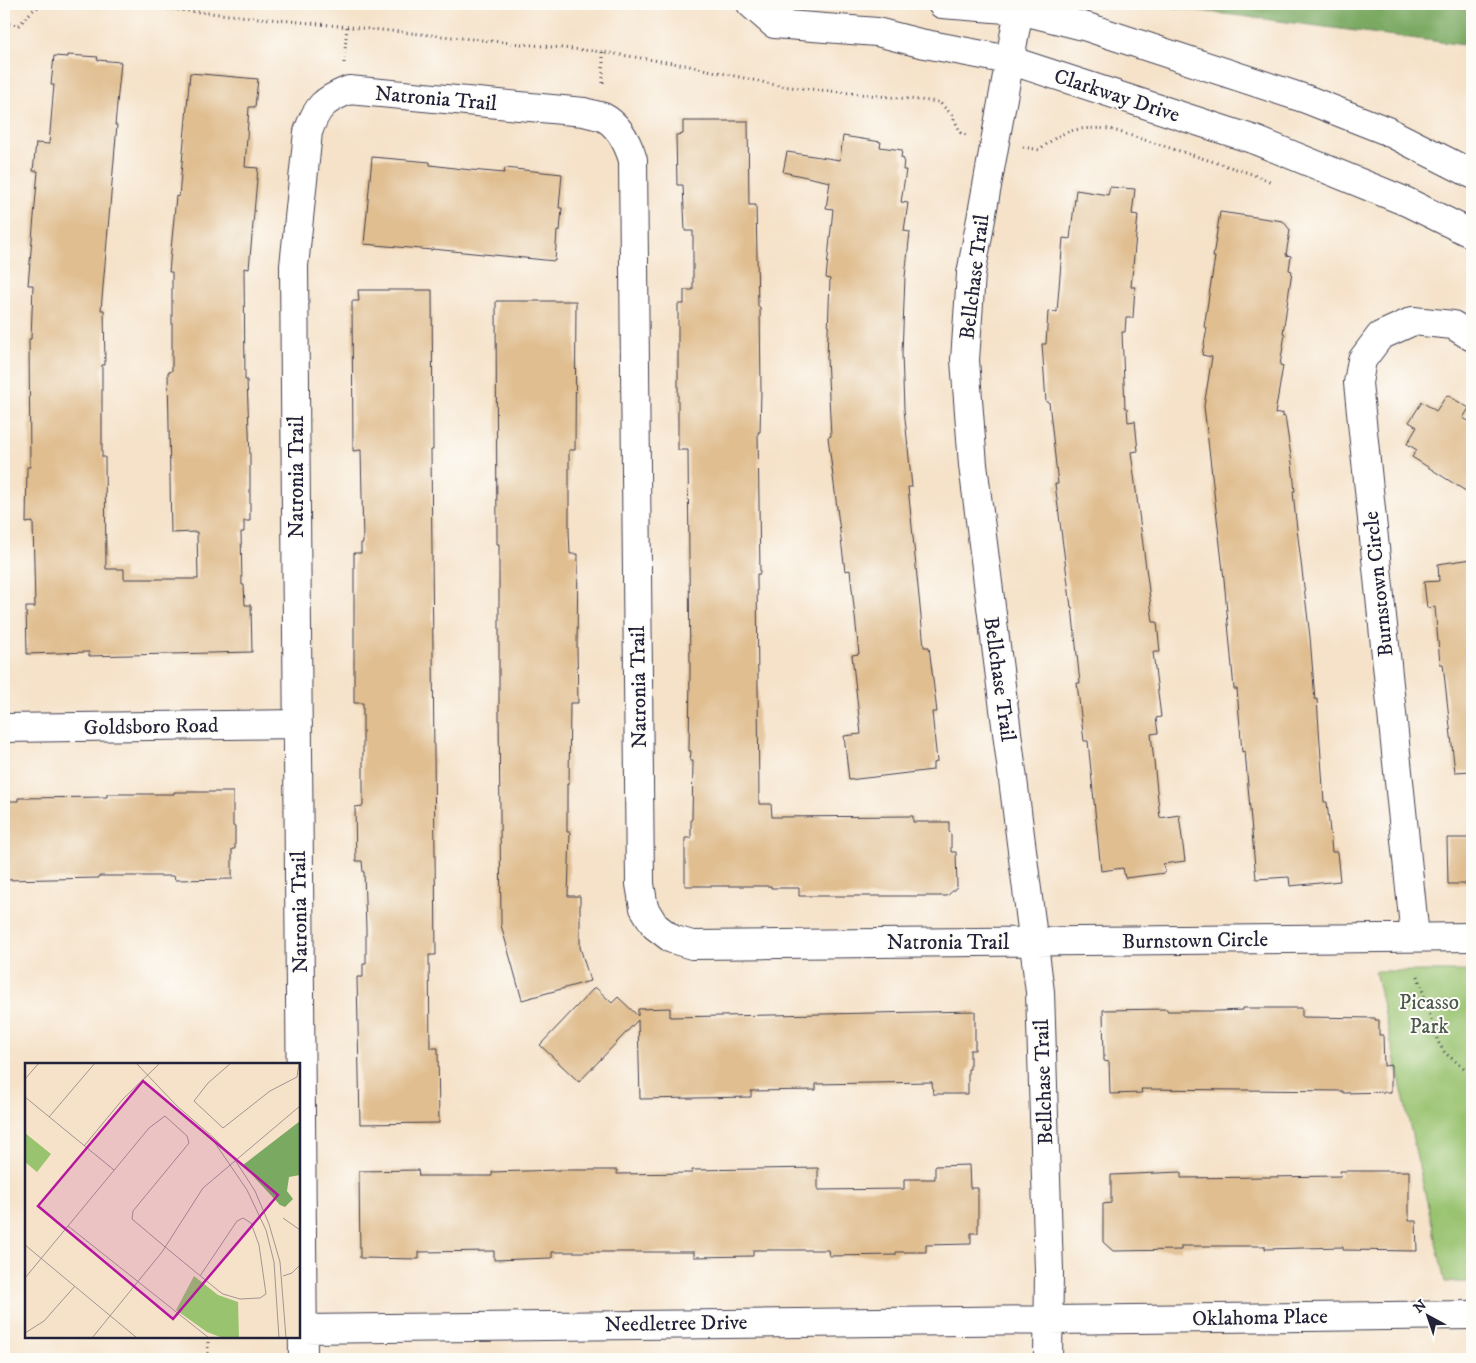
<svg xmlns="http://www.w3.org/2000/svg" width="1476" height="1363" font-family="'IM FELL DW Pica',serif">
  <style>
    .green { fill: #99c36f; stroke: #5e7255 }
    .forest { fill: #7aa962; stroke: #4e664e }
    .building { fill: #e0be90 }
    .lines { fill: none; stroke-linecap: round; stroke-linejoin: round }
    .minor-casing { stroke: #423f50; stroke-width: 30 }
    .path { stroke: #423f50; stroke-width: 3; stroke-dasharray: 1 4; stroke-linecap: butt }
    .minor { stroke: #fff; stroke-width: 28 }
    .labels { text-anchor: middle; stroke-width: 4; stroke-linejoin: round; paint-order: stroke }
    .street-label { font-size: 21px; fill: #22223b; stroke: #fdfcf7 }
    .park-label { font-size: 21px; fill: #4c5a4d; stroke: #fdfcf7 }
    .inset-road { fill: none; stroke: #a19590; stroke-width: 1 }
    .view { fill: #b5179e; fill-opacity: 0.15; stroke: #b5179e; stroke-width: 2.5 }
    .inset-edge { fill: none; stroke: #22223b; stroke-width: 2.5 }
  </style>
  <rect width="100%" height="100%" fill="#fdfcf7"/>
  <filter id="ink" filterUnits="userSpaceOnUse"><feTurbulence type="fractalNoise" baseFrequency=".02" numOctaves="2"/><feDisplacementMap in="SourceGraphic" scale="10" xChannelSelector="R" yChannelSelector="G"/><feConvolveMatrix kernelMatrix="1 2 1 2 8 2 1 2 1" color-interpolation-filters="sRGB"/></filter>
  <filter id="wash" filterUnits="userSpaceOnUse"><feTurbulence type="fractalNoise" baseFrequency=".0096" numOctaves="4" result="noise"/><feDisplacementMap in="SourceGraphic" scale="20" xChannelSelector="R" yChannelSelector="G"/><feGaussianBlur stdDeviation="1.12" result="paint"/><feColorMatrix in="noise" values="0 0 0 0 0 0 0 0 0 0 0 0 0 0 0 0 0 1.4 0 .05"/><feComposite in="paint" operator="in"/></filter>
  <g filter="url(#wash)">
    <rect width="100%" height="100%" fill="#f5e2c9"/>
    <!-- green -->
    <path class="green" d="M1375,971H1472V1282H1445Z"/>
    <!-- forest -->
    <path class="forest" d="M1147,4H1472V46Z"/>
    <g id="blocks">
      <!-- building -->
      <path class="building" d="M68,55L98,57L97,60L121,62L115,125H117L101,310H104L105,365H102V457H105L106,569H124V579H198L197,532L171,533L168,372L172,371V272H169L176,196L179,197L190,73L258,79L255,107H249L245,167L258,168L249,269L244,268L245,380H247L250,456V521H244V532H241L242,585H244L245,605H251L252,652L89,656V652L27,654L26,607H35L33,522L26,523L27,467H30L29,339H31L33,285H28L38,171H33L36,143L49,144L54,85H51L54,56L68,57Z
        M683,121H748L749,205H756L758,307H760L761,391L760,432H758L760,574H757L759,804H771L772,817L913,816V822H949V832L951,834V852H956L957,887L947,896H799V888H771V886H685V838H691V819H692L693,761H690L691,751H689L690,670L688,450H678V304H684V290H693V231H685L683,185H677L676,135L683,134Z
        M843,136L881,142L880,147L902,150L901,158L904,159L903,170H906L901,202L908,203L904,231L910,232L905,277L902,353L904,409L912,487H908L924,647H929L937,712H932L937,762L933,763V770L849,780L844,736L861,734L852,655L859,654L850,570L845,571L828,437L831,436L827,358L830,279L826,278L833,209L826,208L830,182L783,172L787,152L840,160Z
        M372,157L430,162V165L471,170L504,173L505,168L562,174L559,208H562L560,231H557L555,261L432,249V250L364,244Z
        M1110,187L1135,189L1132,214L1138,215L1131,287H1135L1133,318H1126L1125,332H1122L1125,408H1127L1128,422L1135,421L1138,451L1131,452L1153,622H1157L1160,652H1153L1161,717L1156,718L1158,733L1151,734L1160,818L1179,815L1185,861L1163,864L1165,873L1125,878L1123,868L1101,871L1088,741H1084L1077,683H1080L1072,607H1071L1055,484H1058L1049,402H1046L1042,344H1046L1048,311L1057,312L1063,238L1070,239L1076,190L1108,195Z
        M1220,212L1283,221L1290,230L1286,255L1291,256L1289,270L1292,271L1283,333L1285,334L1280,365L1283,366L1275,414L1283,413V417L1285,416L1292,463L1295,491H1293L1295,512L1310,637L1315,700L1317,699L1324,802H1327L1332,852H1337L1340,881L1290,886L1289,877L1256,879L1245,751L1242,752L1237,689H1234L1224,579L1204,406L1212,357L1202,355L1207,328L1204,327L1215,257H1213Z
        M358,290H432L433,450H431L436,955H429L430,1048H438L439,1123L360,1124L357,977H363V964H366V929L364,872H363L362,861H356L355,807L363,806V703H354V553H361V543H363L361,450L353,451L352,301H359Z
        M496,301H576L575,450H569V531L570,554H578L577,648L578,703H570L569,784H567V832H570L568,896H580V947L590,981L522,1000L501,925L499,713V544H497Z
        M1447,395L1469,408L1463,418L1472,423V495L1412,457L1417,450L1407,444L1417,427L1409,422L1422,402L1436,411Z
        M1472,559V771L1455,772L1443,664H1440L1435,607L1427,608L1424,582L1439,581L1438,564Z
        M174,792H233V826L235,827V849H232V879L175,880L174,876H99V878L4,880V801H18V798L107,797V794H174Z
        M1447,838H1472V884H1448Z
        M595,987L612,1003L618,997L638,1016V1009L670,1008V1017L975,1011V1050H970V1069H968V1094H933L932,1082L816,1084V1090L751,1091V1097L640,1099L638,1020L579,1082L540,1045Z
        M1243,1008H1302V1017L1375,1018V1020H1379V1035H1383L1384,1066L1391,1065V1092L1343,1093V1091L1141,1089L1142,1093L1110,1094L1109,1062L1104,1061L1103,1010L1167,1009V1011H1218L1243,1010Z
        M969,1165L970,1188H978V1233H971V1244L926,1245V1252H896V1255L829,1256L828,1250H753V1256L694,1257V1252H552V1258L494,1260V1251L419,1252V1259L360,1258L359,1171L418,1170L419,1176H492V1172L559,1170H617V1174L692,1173V1170L818,1168V1190L904,1189V1179H935V1166Z
        M1340,1171H1409V1221H1416L1417,1251L1343,1250V1247L1265,1249V1246H1181V1250L1113,1251L1103,1242V1204L1111,1203V1175L1181,1172V1178L1265,1177L1341,1176Z"/>
    </g>
  </g>
  <g filter="url(#ink)">
    <use href="#blocks" fill-opacity="0" stroke="#423f50" stroke-width="1"/>
    <g class="lines">
      <defs>
        <path id="minor" d="M751,4L774,24L877,32L920,43L1009,60L1255,140L1407,202L1472,234
          M942,4L1019,10L1087,27L1306,99L1387,131L1472,174
          M1020,4L971,274L965,360L973,465L1040,992L1049,1271L1048,1359
          M4,728L298,724
          M1415,937L1358,383L1362,360L1380,336L1413,321L1453,325L1472,337
          M303,1329L1472,1315
          M303,1359L294,266L308,132C317,106 324,100 349,90L584,112C590,114 598,115 603,117C619,125 628,144 633,160L640,884L644,908L655,926L672,939L692,945L1472,937"/>
      </defs>
      <!-- minor casing -->
      <use href="#minor" class="minor-casing"/>
      <!-- path -->
      <path class="path" d="M118,4L603,52L685,65L780,86L939,102L952,115L961,133L966,135
        M4,23L19,25L32,11L43,4
        M603,52V86
        M344,63L347,26
        M1023,147L1040,150C1064,128 1079,127 1110,129L1249,173L1272,182
        M1418,976L1438,1042L1445,1053L1464,1068L1472,1066
        M208,1337V1359"/>
      <!-- minor -->
      <use href="#minor" class="minor"/>
    </g>
  </g>
  <g class="labels">
    <!-- street labels -->
    <g class="street-label">
      <text transform="translate(1117 95) rotate(18)" y="7">Clarkway Drive</text>
      <text transform="translate(436 98) rotate(5)" y="7">Natronia Trail</text>
      <text transform="translate(974 277) rotate(-83)" y="7">Bellchase Trail</text>
      <text transform="translate(296 477) rotate(-90)" y="7">Natronia Trail</text>
      <text transform="translate(1378 584) rotate(-96)" y="7">Burnstown Circle</text>
      <text transform="translate(1000 679) rotate(82)" y="7">Bellchase Trail</text>
      <text transform="translate(638 687) rotate(-91)" y="7">Natronia Trail</text>
      <text transform="translate(151 726) rotate(-1)" y="7">Goldsboro Road</text>
      <text transform="translate(299 912) rotate(-91)" y="7">Natronia Trail</text>
      <text transform="translate(1195 940) rotate(-1)" y="7">Burnstown Circle</text>
      <text x="948" y="949">Natronia Trail</text>
      <text transform="translate(1043 1082) rotate(-92)" y="7">Bellchase Trail</text>
      <text transform="translate(1260 1317) rotate(-1)" y="7">Oklahoma Place</text>
      <text transform="translate(676 1323) rotate(-1)" y="7">Needletree Drive</text>
    </g>
    <!-- park labels -->
    <g class="park-label">
      <text x="1429" y="1009">Picasso<tspan x="1429" dy="24">Park</tspan></text>
    </g>
  </g>
  <!-- overview -->
  <g transform="translate(25 1063)">
    <rect width="275" height="275" fill="#f5e2c9"/>
    <path d="M0,70L26,91L12,109L0,99ZM169,213L193,232L213,239L214,275H198L182,269L151,247Z" fill="#99c36f"/>
    <path d="M275,58V112L264,114L262,128L268,136L260,144L255,142L218,102Z" fill="#7aa962"/>
    <path class="inset-road" d="M111,0L152,43L190,76L210,97L230,128L244,161L255,199L261,275M206,0L183,20L169,38L198,65L245,28L272,14L274,0M0,16L14,0M0,34L89,107M24,54L70,0M186,74L222,127L241,167L249,199L254,275M59,83L98,36L135,0M258,155L275,167M43,163L184,275M0,182L112,275M258,213L267,210L275,202M0,215L124,65L140,53L162,73L164,80L108,148L107,156L145,188L195,229L198,231L215,236L235,235L241,231L234,182L226,160L218,155L212,158L175,213M0,270L19,258L50,223M67,275L137,189L178,125L275,43"/>
    <path class="view" d="M118,18L253,132L148,256L13,143Z"/>
    <rect width="275" height="275" class="inset-edge"/>
  </g>
  <!-- margin -->
  <rect width="1476" height="1363" fill="none" stroke="#fdfcf7" stroke-width="20"/>
  <!-- north arrow -->
  <g transform="translate(1428 1316) rotate(320)" stroke="#fdfcf7" stroke-width="4" paint-order="stroke">
  <path d="M0-4L9 19L0 12L-9 19Z" fill="#22223b"/>
  <text y="-8" font-size="14" font-weight="bold" text-anchor="middle" fill="#22223b">N</text>
  </g>
</svg>
